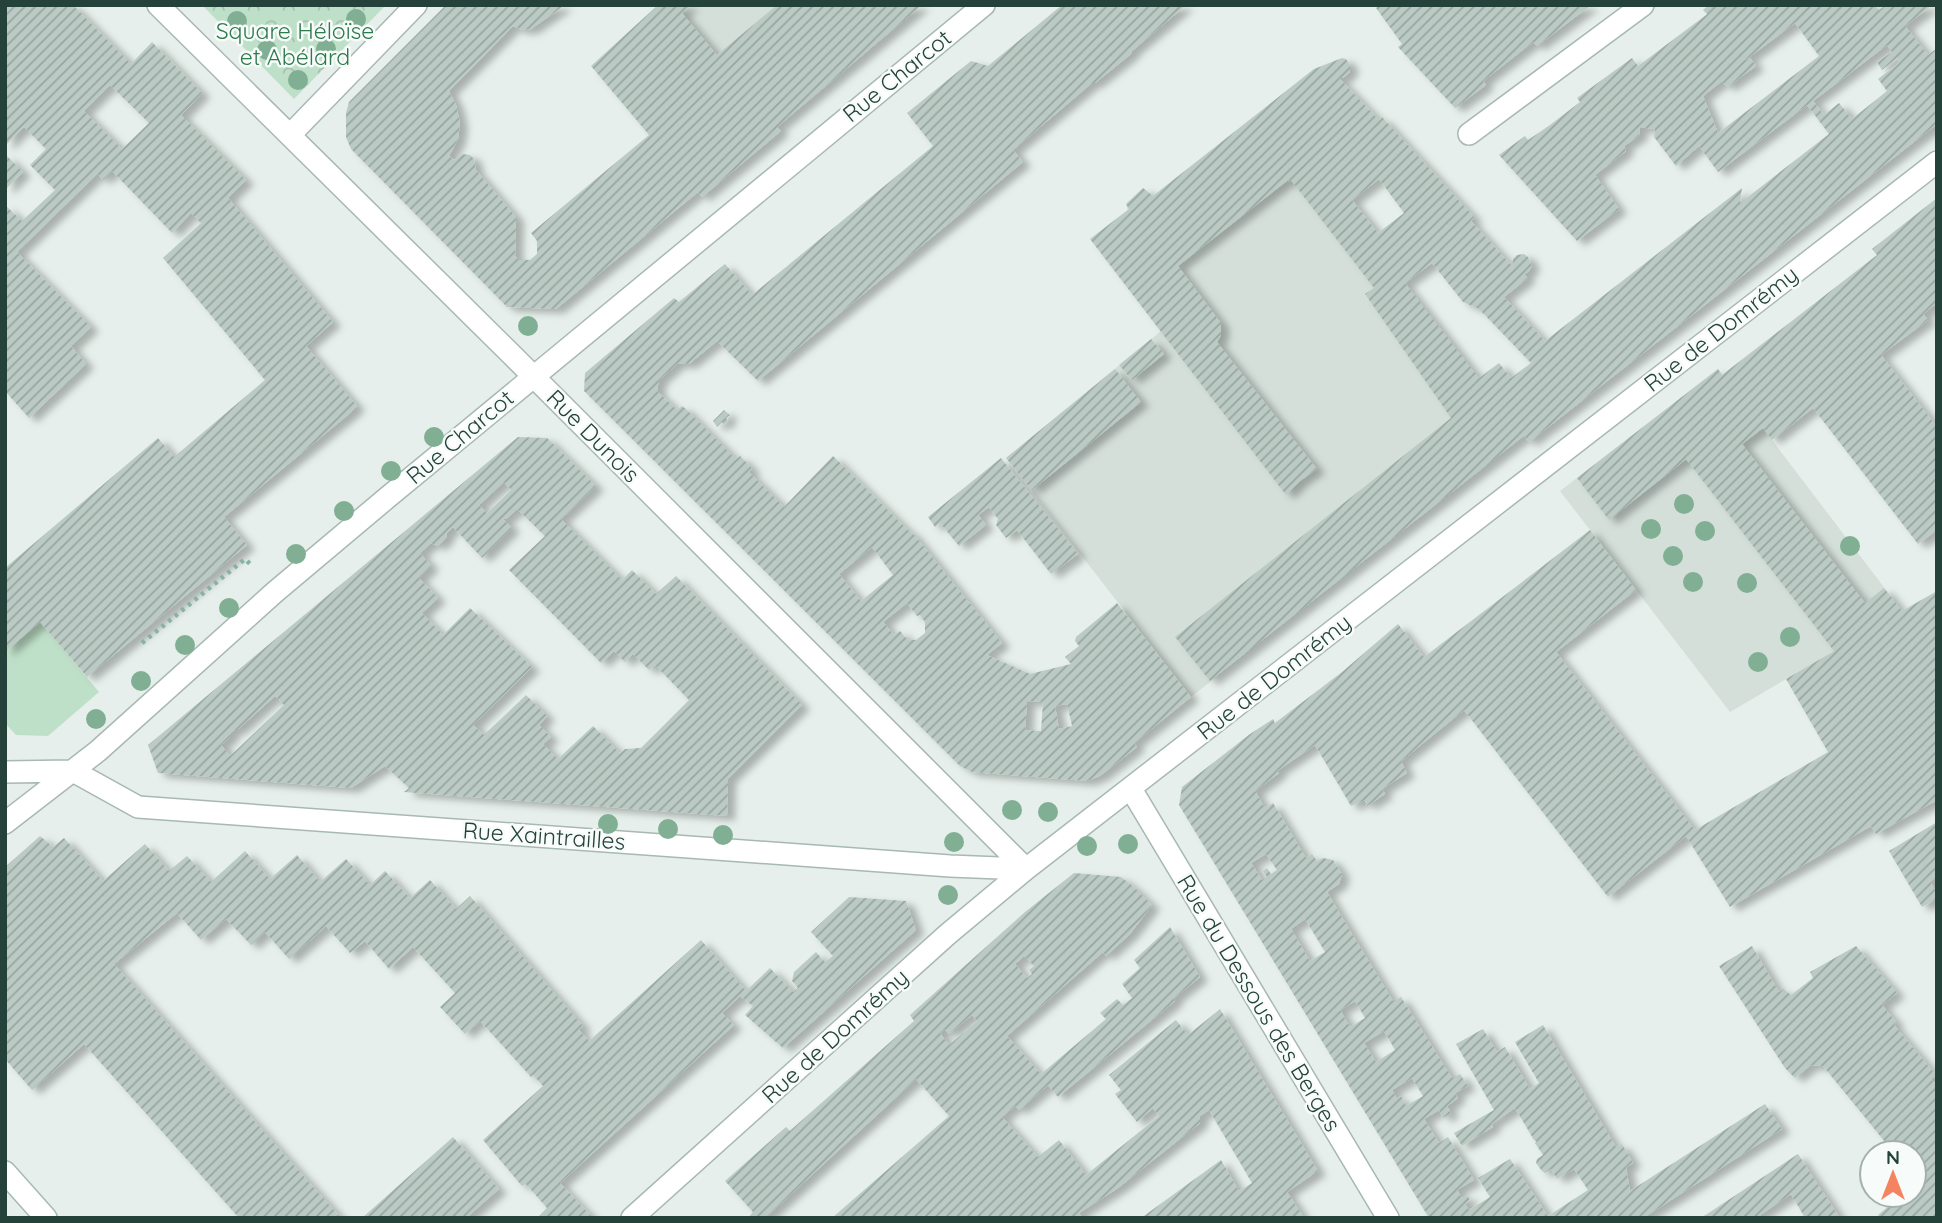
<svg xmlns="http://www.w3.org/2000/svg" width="1942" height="1223" font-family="Quicksand,sans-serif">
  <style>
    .built { fill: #d4dfda }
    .grass { fill: #bfe0c8 }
    .park { fill: url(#park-crowns) }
    .building { fill: url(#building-hatch); fill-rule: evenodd; filter: url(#shadow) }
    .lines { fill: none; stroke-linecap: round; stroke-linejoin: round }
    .lane-casing { stroke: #a8b8b2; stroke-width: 24 }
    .street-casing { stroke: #a8b8b2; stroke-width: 24 }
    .secondary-casing { stroke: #a4bbb3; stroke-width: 24 }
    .path { stroke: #86b3a5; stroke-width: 4.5; stroke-dasharray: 3.5 5; stroke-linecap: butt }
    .lane { stroke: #fff; stroke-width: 21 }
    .street { stroke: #fff; stroke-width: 21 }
    .secondary { stroke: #fff; stroke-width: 21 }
    .tree { fill: #80af93 }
    .labels { text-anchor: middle; stroke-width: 5; stroke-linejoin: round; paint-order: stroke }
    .park-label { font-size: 23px; fill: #2d7a4b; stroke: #f7fbf9 }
    .street-label { font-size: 23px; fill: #24423a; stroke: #f7fbf9 }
  </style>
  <defs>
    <pattern id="park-crowns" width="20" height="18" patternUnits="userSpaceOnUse" patternTransform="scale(1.75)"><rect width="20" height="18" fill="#bfe0c8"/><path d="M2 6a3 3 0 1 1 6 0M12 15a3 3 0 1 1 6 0" fill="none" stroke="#a4c1ad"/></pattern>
    <pattern id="building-hatch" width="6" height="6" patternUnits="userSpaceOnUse" patternTransform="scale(1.75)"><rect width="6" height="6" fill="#bbcac4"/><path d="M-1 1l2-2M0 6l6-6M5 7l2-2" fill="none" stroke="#98a6a0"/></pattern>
    <filter id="shadow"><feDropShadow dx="8" dy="4.5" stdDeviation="3.5" flood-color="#0004"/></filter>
  </defs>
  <rect width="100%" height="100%" fill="#e6efeb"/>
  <!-- built -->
  <path class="built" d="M675,5H922L777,127Z
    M1314,69L1353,107L1332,189L1525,436L1191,697L1006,458L1161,331L1126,204L1143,188L1153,196Z
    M1718,369L1902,611L1730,712L1560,491Z"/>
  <!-- grass -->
  <path class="grass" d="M40,622L99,692L48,736L16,735L5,723V652Z"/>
  <!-- park -->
  <path class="park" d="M202,5H386L294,99Z"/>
  <!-- building -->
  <path class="building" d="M5,5H73L131,64L152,42L202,93L181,115L246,180L228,198L333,322L306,346L357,406L349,414L224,517L247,545L87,677L40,622L5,652V568L158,438L174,457L265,380L163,258L201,223L191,213L172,233L112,171L103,180L97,174L17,252L91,327L71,346L86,364L29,418L5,391V205L22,221L55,190L30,165L46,149L24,127L5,146ZM110,85L149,123L122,149L84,111Z
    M446,5H565L531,29L522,30L513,26L449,91L456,105L460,123L458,139L449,156L454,160L462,154L470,155L474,159L476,170L516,217L515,256L519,260H530L537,254V241L531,233L649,135L591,66L658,5H691L682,13L717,55L777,5H922L777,127L781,131L702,197L698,192L556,309L507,307L351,149L346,137V113L349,102Z
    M1062,5H1186L1132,51L1131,54L1095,83H1092L1013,150L1023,162L758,381L717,341L689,364L678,363L659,380L657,391L677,410L682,406L686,409L736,459L740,456L752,468L749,472L784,507L833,456L910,532L911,531L1002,643L987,655L1030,674L1071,664L1065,657L1079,646L1075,641L1076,637L1117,603L1191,697L1134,743L1137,747L1100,776L1087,781L972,772L960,766L584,391L585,373L674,298L679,302L725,264L752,295L933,146L907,113L971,61L988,66ZM872,547L893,575L861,601L839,574ZM907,603L917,616L920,615L925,622V633L916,640L907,639L900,631L894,635L883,622ZM1027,701L1043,702L1041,731L1025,730ZM1067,704L1072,726L1059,729L1055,706Z
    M1379,5H1591L1537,46L1533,42L1483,81L1486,85L1455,108L1398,47L1402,44L1376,8Z
    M1709,5H1875L1879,10L1886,5H1932L1905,26L1928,55L1937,48V124L1529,442L1524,436L1210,681L1175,637L1451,418L1365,294L1374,288L1291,180L1289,182L1288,180L1178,266L1221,323V335L1217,342L1317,469L1300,481L1286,495L1090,239L1129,209L1126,204L1143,188L1153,196L1314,69L1342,58L1346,59L1350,65V72L1343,78H1339L1379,120L1382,117L1474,217L1471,221L1512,266L1513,259L1517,255L1524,254L1528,257L1532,266L1528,272L1524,274L1528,278L1504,297L1545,341L1742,188L1740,203L1829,134L1807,105L1718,172L1699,146L1676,166L1654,137L1655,129L1640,127L1639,136L1624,146L1626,151L1595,175L1619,209L1577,241L1499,155L1525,136L1528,140L1550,125L1580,102L1577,98L1632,58L1638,66L1706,15L1707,14L1703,10ZM1795,23L1819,56L1718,133L1703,96L1722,81L1727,87L1756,66L1750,58L1744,61ZM1887,45L1892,52L1877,62L1882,70L1897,58L1900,62L1878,79L1887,91L1852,119L1839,103L1824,115L1813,101ZM1379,179L1404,213L1378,233L1352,200ZM1432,263L1463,302L1479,309L1531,363L1511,378L1499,363L1479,378L1405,283Z
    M5,154L23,172L5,190Z
    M1937,198V303L1923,314L1928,320L1881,355L1937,427V530L1918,544L1813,408L1772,440L1763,428L1742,444L1865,603L1884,588L1902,611L1937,591V800L1876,834L1871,826L1730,907L1686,836L1608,897L1464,710L1401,761L1407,773L1382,789L1385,794L1367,806L1365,800L1351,806L1315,745L1277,771L1279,773L1255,791L1265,808L1273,803L1306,858L1312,854L1317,861L1323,858L1333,860L1342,874L1339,884L1327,892L1343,919L1393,1001L1401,997L1452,1078L1460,1074L1468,1086L1455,1093L1458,1098L1447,1106L1451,1113L1443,1118L1439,1110L1424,1119L1439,1143L1448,1137L1474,1180L1457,1190L1462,1198L1467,1195L1470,1200L1465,1204L1469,1210L1490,1197L1478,1178L1510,1159L1548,1216L1588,1190L1574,1169L1557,1179L1551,1169L1545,1173L1542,1171L1536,1163L1537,1159L1543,1155L1535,1143L1537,1142L1534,1140L1515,1108L1491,1124L1493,1127L1462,1146L1454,1133L1494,1110L1456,1044L1483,1029L1497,1052L1505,1047L1530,1089L1539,1083L1515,1042L1543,1025L1616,1147L1622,1144L1633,1163L1626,1167L1630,1191L1765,1104L1782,1129L1643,1218H1429L1179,805L1182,787L1250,734L1273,719L1275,723L1342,672L1398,624L1424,657L1590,530L1636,590L1556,652L1695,830L1828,752L1786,679L1834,651L1686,459L1609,520L1577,478L1718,369L1722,375L1877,255L1872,249ZM1266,854L1277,870L1271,874L1267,868L1263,871L1267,877L1262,880L1251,863ZM1305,919L1325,952L1310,961L1291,929ZM1355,1001L1365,1018L1350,1027L1340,1010ZM1384,1031L1395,1050L1376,1062L1364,1043ZM1412,1078L1423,1096L1406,1106L1401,1096L1397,1099L1392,1090Z
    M1151,339L1164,354L1132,380L1119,365Z
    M1115,369L1141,402L1032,490L1006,458Z
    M724,410L730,415L726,418L728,421L724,425L722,422L717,427L713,421Z
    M518,437L547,438L596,486L561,519L622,580L632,570L656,594L676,576L802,705L728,779L727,816L404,792L409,788L385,766L351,788L158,773L148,745ZM504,482L511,490L487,513L479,505ZM517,509L545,536L509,570L601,663L614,651L625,662L633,654L649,670L655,665L689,700L641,748L625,749L620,753L593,726L558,759L543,744L551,737L539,725L547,716L526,695L484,735L473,725L532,667L470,608L443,635L422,613L438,598L419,578L431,566L420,553L431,543L438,546L446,538L447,533L453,527L482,558L512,528L503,519H506ZM275,696L284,705L230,756L221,745L231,736L230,733L235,730H237Z
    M1001,458L1078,554L1051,574L1017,530L1006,538L996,525L998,519L989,507L978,515L986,525L959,546L940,523L935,527L928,517Z
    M1937,822V878L1930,881L1937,893V899L1922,907L1889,851Z
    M40,836L53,847L64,838L103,881L145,844L169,871L187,856L211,882L245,851L270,879L297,855L320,882L346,859L370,885L385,871L410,898L430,880L456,909L470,896L583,1026L579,1030L589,1041L701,940L746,991L770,968L793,992L798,988L792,981L794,972L816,952L825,962L833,956L811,932L849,897L906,901L916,930L783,1048L745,1015L753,1006L740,996L722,1013L734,1025L560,1183L593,1218H537L547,1208L526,1184L522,1186L483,1140L543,1086L533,1075L531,1077L480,1021L465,1034L440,1007L455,993L413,947L389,969L365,941L350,953L326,926L289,959L265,932L251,945L226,919L201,940L177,913L114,964L341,1218H239L84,1044L32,1090L5,1059V867Z
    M1074,873L1121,877L1134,887L1152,905L1130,934L1106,956L1103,952L1007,1036L1041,1074L1106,1019L1100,1013L1117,999L1123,1005L1132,998L1122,984L1140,968L1134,960L1170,927L1200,977L1174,998L1175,1001L1058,1097L1048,1085L1019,1110L1015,1106L1002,1117L1038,1157L1059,1140L1086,1175L1159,1116L1153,1108L1137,1122L1115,1094L1121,1090L1109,1075L1176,1020L1188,1035L1220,1009L1318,1171L1287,1192L1304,1218H1141L1221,1160L1239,1191L1252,1183L1209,1110L1200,1116V1123L1118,1188L1079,1213L1082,1218H832L949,1116L916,1079L765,1218H748L753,1212L725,1181L786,1127L790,1131L792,1129L914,1021L910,1015L930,997L1025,912ZM1024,956L1034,966L1029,970L1032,974L1027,978L1015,964ZM972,1015L977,1021L949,1045L940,1033L945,1029L949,1034Z
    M1752,946L1779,992L1784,989L1791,995L1813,978L1810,972L1856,946L1897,993L1882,1005L1896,1022L1894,1025L1936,1075L1931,1079L1937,1085V1218H1880L1878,1215L1902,1195H1914V1185L1916,1183L1918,1175L1914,1171V1153H1894L1823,1066L1811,1065L1795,1078L1785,1068L1719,966Z
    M453,1137L499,1189L466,1218H362Z
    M1798,1154L1840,1218H1805L1791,1194L1756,1218H1701Z"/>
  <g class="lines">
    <defs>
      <path id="lane" d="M1469,134L1643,5"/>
      <path id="street" d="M158,5L510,353L1026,869
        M290,135L416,5
        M73,771L138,807L950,866L1026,869
        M5,772L73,771
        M1131,789L1388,1218
        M5,823L98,751L275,592L388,497L984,5
        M632,1218L948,934L1026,869L1937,162"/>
      <path id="secondary" d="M5,1172L46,1218"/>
    </defs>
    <!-- lane casing -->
    <use href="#lane" class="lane-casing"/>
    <!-- street casing -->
    <use href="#street" class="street-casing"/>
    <!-- secondary casing -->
    <use href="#secondary" class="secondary-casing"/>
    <!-- path -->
    <path class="path" d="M142,643L245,559L251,565"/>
    <!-- lane -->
    <use href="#lane" class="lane"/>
    <!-- street -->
    <use href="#street" class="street"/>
    <!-- secondary -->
    <use href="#secondary" class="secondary"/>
  </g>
  <!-- trees -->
  <g class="tree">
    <circle cx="356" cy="19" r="10"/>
    <circle cx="237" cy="21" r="10"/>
    <circle cx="326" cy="49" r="10"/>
    <circle cx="267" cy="50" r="10"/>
    <circle cx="298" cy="80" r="10"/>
    <circle cx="528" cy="326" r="10"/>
    <circle cx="434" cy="437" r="10"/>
    <circle cx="391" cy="471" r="10"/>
    <circle cx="1684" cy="504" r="10"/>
    <circle cx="344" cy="511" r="10"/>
    <circle cx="1651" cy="529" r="10"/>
    <circle cx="1705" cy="531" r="10"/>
    <circle cx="1850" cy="546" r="10"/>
    <circle cx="296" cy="554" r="10"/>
    <circle cx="1673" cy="556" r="10"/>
    <circle cx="1693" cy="582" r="10"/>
    <circle cx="1747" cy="583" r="10"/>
    <circle cx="229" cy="608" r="10"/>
    <circle cx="1790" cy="637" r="10"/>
    <circle cx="185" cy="645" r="10"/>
    <circle cx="1758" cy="662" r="10"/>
    <circle cx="141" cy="681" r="10"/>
    <circle cx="96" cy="719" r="10"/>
    <circle cx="1012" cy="810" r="10"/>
    <circle cx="1048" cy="812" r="10"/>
    <circle cx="608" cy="824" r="10"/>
    <circle cx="668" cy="829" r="10"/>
    <circle cx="723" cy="835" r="10"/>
    <circle cx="954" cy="842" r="10"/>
    <circle cx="1128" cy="844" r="10"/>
    <circle cx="1087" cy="846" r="10"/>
    <circle cx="948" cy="895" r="10"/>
  </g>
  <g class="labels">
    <!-- park labels -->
    <g class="park-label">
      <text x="295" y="39">Square Héloïse<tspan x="295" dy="26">et Abélard</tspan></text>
    </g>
    <!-- street labels -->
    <g class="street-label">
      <text transform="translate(897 76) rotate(-39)" y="8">Rue Charcot</text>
      <text transform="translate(1721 329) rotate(-38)" y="8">Rue de Domrémy</text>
      <text transform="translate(593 436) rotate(45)" y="8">Rue Dunois</text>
      <text transform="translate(460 437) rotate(-40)" y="8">Rue Charcot</text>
      <text transform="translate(1274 677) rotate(-38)" y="8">Rue de Domrémy</text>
      <text transform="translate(544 836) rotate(4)" y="8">Rue Xaintrailles</text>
      <text transform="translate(1259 1003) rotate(59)" y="8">Rue du Dessous des Berges</text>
      <text transform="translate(835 1036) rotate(-42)" y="8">Rue de Domrémy</text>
    </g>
  </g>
  <!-- border -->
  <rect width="1942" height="1223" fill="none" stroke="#24423a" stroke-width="14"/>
  <!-- north arrow -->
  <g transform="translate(1893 1174)"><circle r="33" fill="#f7fbf9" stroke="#a3b1ad" stroke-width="2"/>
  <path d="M0-5L12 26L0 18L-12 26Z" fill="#f4845f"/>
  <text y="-10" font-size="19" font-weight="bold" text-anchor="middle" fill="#24423a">N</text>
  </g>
</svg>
